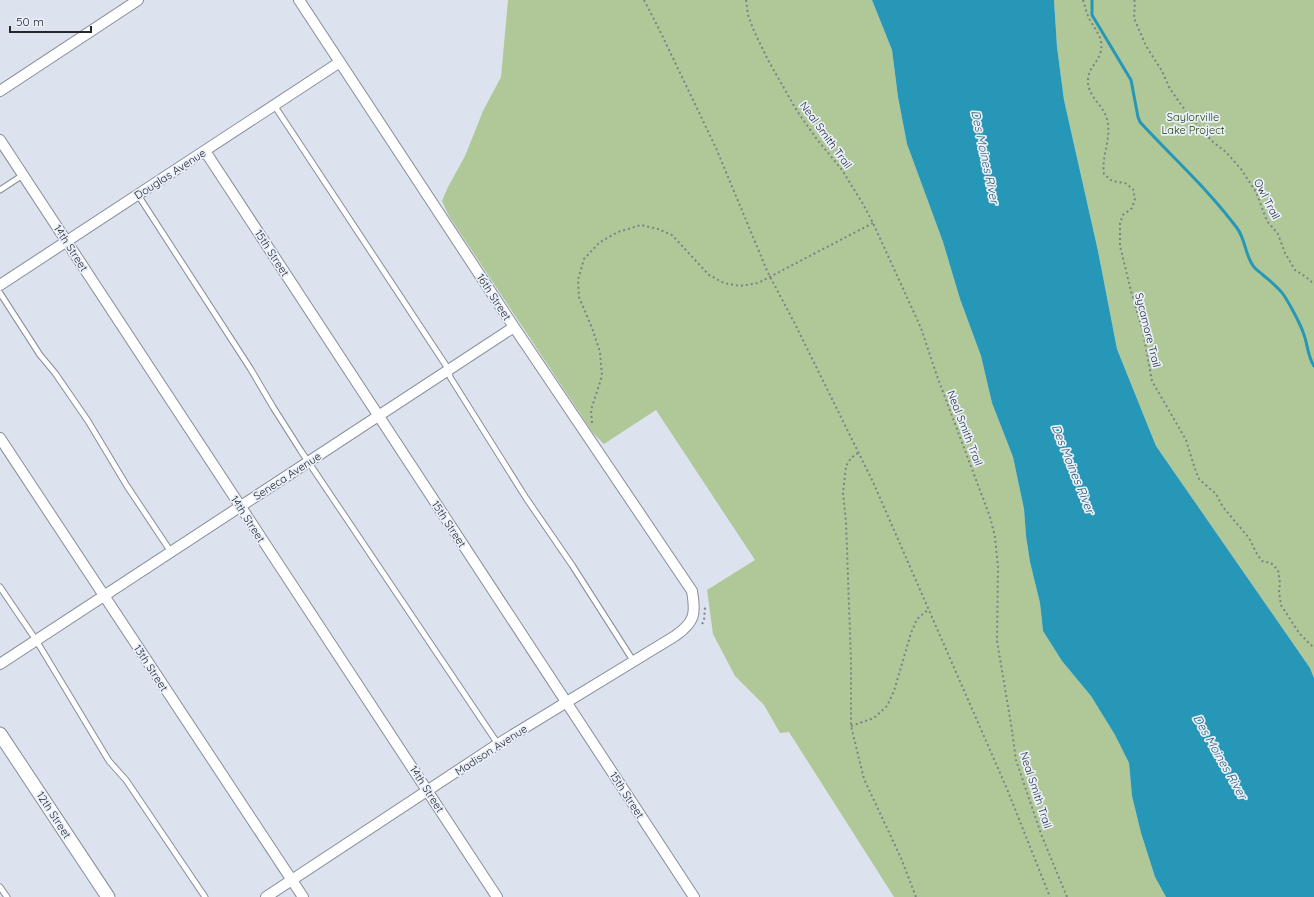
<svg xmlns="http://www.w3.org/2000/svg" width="1314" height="897" font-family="Quicksand,sans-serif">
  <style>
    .green { fill: #b0c898 }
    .water { fill: #2697b7 }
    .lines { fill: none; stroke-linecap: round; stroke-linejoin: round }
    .stream { stroke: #2697b7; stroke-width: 3 }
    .service-casing { stroke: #878e98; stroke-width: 7 }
    .minor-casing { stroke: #878e98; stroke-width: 12 }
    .secondary-casing { stroke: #878e98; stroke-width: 15 }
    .path { stroke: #7d8188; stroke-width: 2; stroke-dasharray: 2 3; stroke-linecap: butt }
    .service { stroke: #fff; stroke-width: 5 }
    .minor { stroke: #fff; stroke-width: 10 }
    .secondary { stroke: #fff; stroke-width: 13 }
    .labels { text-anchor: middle; stroke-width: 3.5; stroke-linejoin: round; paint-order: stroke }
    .park-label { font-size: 11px; fill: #243a03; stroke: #e9f0fb }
    .street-label { font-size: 11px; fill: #25272b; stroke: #e9f0fb }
    .water-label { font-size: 12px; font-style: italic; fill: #2c5867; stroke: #e9f0fb }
  </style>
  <rect width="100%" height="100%" fill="#dce3ee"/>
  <!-- green -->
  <path class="green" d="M508,0H872L892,50L898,97L907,144L943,242L960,299L981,356L992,403L1013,457L1024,509L1026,536L1030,562L1040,603L1043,631L1062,661L1091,696L1115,735L1129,763L1132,796L1141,833L1155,877L1166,897H894L789,732L780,733L764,705L735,676L713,634L707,590L755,560L656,410L604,444L593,433L449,216L442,201L448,187L465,156L483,111L501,77Z
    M1054,0H1314V678L1310,668L1156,446L1117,349L1098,251L1064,100L1057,47Z"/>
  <!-- water -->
  <path class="water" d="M872,0H1054L1057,47L1064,100L1098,251L1117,349L1156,446L1310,668L1314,678V897H1166L1155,877L1141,833L1132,796L1129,763L1115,735L1091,696L1062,661L1043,631L1040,603L1030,562L1026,536L1024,509L1013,457L992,403L981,356L960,299L943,242L907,144L898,97L892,50Z"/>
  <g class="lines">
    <!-- stream -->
    <path class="stream" d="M1092,0V15L1131,80L1138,117L1140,122C1173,158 1208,189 1237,228C1246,240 1245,256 1254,267C1256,270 1260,272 1263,275C1270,281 1278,287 1283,294C1288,301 1300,323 1303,332C1308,344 1307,355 1314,366"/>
    <defs>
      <path id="service" d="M274,105L449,370L450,377L526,498L572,565L634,662
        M0,190L23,175
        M138,195L250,368L273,407L301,451L498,744
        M0,293L40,355L55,373L88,421L127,486L171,552
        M0,587L36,640L109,761L126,780L205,897
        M0,887L7,897"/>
      <path id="minor" d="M0,91L138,0
        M0,140L497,897
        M205,151L694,897
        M0,285L340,62
        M0,438L303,897
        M0,664L514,327
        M266,897L498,744L675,636C695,622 696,614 692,591L514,327L299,0"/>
      <path id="secondary" d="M0,734L108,897"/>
    </defs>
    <!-- service casing -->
    <use href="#service" class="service-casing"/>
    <!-- minor casing -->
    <use href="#minor" class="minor-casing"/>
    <!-- secondary casing -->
    <use href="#secondary" class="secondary-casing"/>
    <!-- path -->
    <path class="path" d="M644,0L659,29L716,148L768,273L794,322L873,482L1007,789L1050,897
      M746,0L748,15L754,31L768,60L797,111L816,138L842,170L863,204L873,223L921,328L937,376L990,517L995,537L998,567L997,641L1011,724L1016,760L1041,834L1067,897
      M1083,0C1085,6 1086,12 1089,18C1092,25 1100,34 1101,42C1104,59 1089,65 1088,79C1087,97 1103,104 1107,119C1112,139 1101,156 1104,174L1112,181L1125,183L1133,189L1135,199L1132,208L1123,215L1120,223V246L1131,291L1143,332L1152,381L1186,440L1195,469L1199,479L1216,494L1223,507L1249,538L1257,554L1262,561L1271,563L1278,570L1280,583L1279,592L1281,605L1299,633L1314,648
      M1134,0L1135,2L1134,18L1146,46L1162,71L1170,89L1185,110L1203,131L1213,142L1226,152L1241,169L1256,192L1267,221L1278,234L1285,253L1295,270L1306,277L1314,284
      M592,423L591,410L602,376L600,352L592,328L579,297L578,280L584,259L600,242L618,232L641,225L658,229L672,235L709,275L724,283L740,286L758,283L873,223
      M858,453L851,458L846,466L843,493L846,522L851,661V726L864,779L901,858L916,897
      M702,624L704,621L705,607
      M851,726L874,718L887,706L894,691L911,633L917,619L929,609"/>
    <!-- service -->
    <use href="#service" class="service"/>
    <!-- minor -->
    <use href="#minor" class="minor"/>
    <!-- secondary -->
    <use href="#secondary" class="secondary"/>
  </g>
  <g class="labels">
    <!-- park labels -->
    <g class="park-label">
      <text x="1193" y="121">Saylorville<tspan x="1193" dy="13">Lake Project</tspan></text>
    </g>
    <!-- street labels -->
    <g class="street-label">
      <text transform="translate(826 135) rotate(54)" y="4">Neal Smith Trail</text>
      <text transform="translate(170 174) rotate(-33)" y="4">Douglas Avenue</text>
      <text transform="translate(1267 199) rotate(63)" y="4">Owl Trail</text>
      <text transform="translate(71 248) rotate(57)" y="4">14th Street</text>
      <text transform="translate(272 253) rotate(57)" y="4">15th Street</text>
      <text transform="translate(494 297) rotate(57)" y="4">16th Street</text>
      <text transform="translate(1148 330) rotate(76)" y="4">Sycamore Trail</text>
      <text transform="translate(965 428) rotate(69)" y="4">Neal Smith Trail</text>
      <text transform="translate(287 476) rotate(-33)" y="4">Seneca Avenue</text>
      <text transform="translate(248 519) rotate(57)" y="4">14th Street</text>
      <text transform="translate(449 524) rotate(57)" y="4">15th Street</text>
      <text transform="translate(151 668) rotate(57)" y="4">13th Street</text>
      <text transform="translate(491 750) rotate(-33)" y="4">Madison Avenue</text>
      <text transform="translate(427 789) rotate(57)" y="4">14th Street</text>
      <text transform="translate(1036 790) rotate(72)" y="4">Neal Smith Trail</text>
      <text transform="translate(627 795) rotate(57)" y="4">15th Street</text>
      <text transform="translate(54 815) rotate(57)" y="4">12th Street</text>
    </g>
    <!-- water labels -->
    <g class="water-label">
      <text transform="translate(985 157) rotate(78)" y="4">Des Moines River</text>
      <text transform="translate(1073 469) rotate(68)" y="4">Des Moines River</text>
      <text transform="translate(1220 757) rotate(60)" y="4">Des Moines River</text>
    </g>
  </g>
  <!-- scale -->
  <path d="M10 26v6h81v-6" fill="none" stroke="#25272b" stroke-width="2"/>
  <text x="16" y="26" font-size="12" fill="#25272b" stroke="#e9f0fb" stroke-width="3" paint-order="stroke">50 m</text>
</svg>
